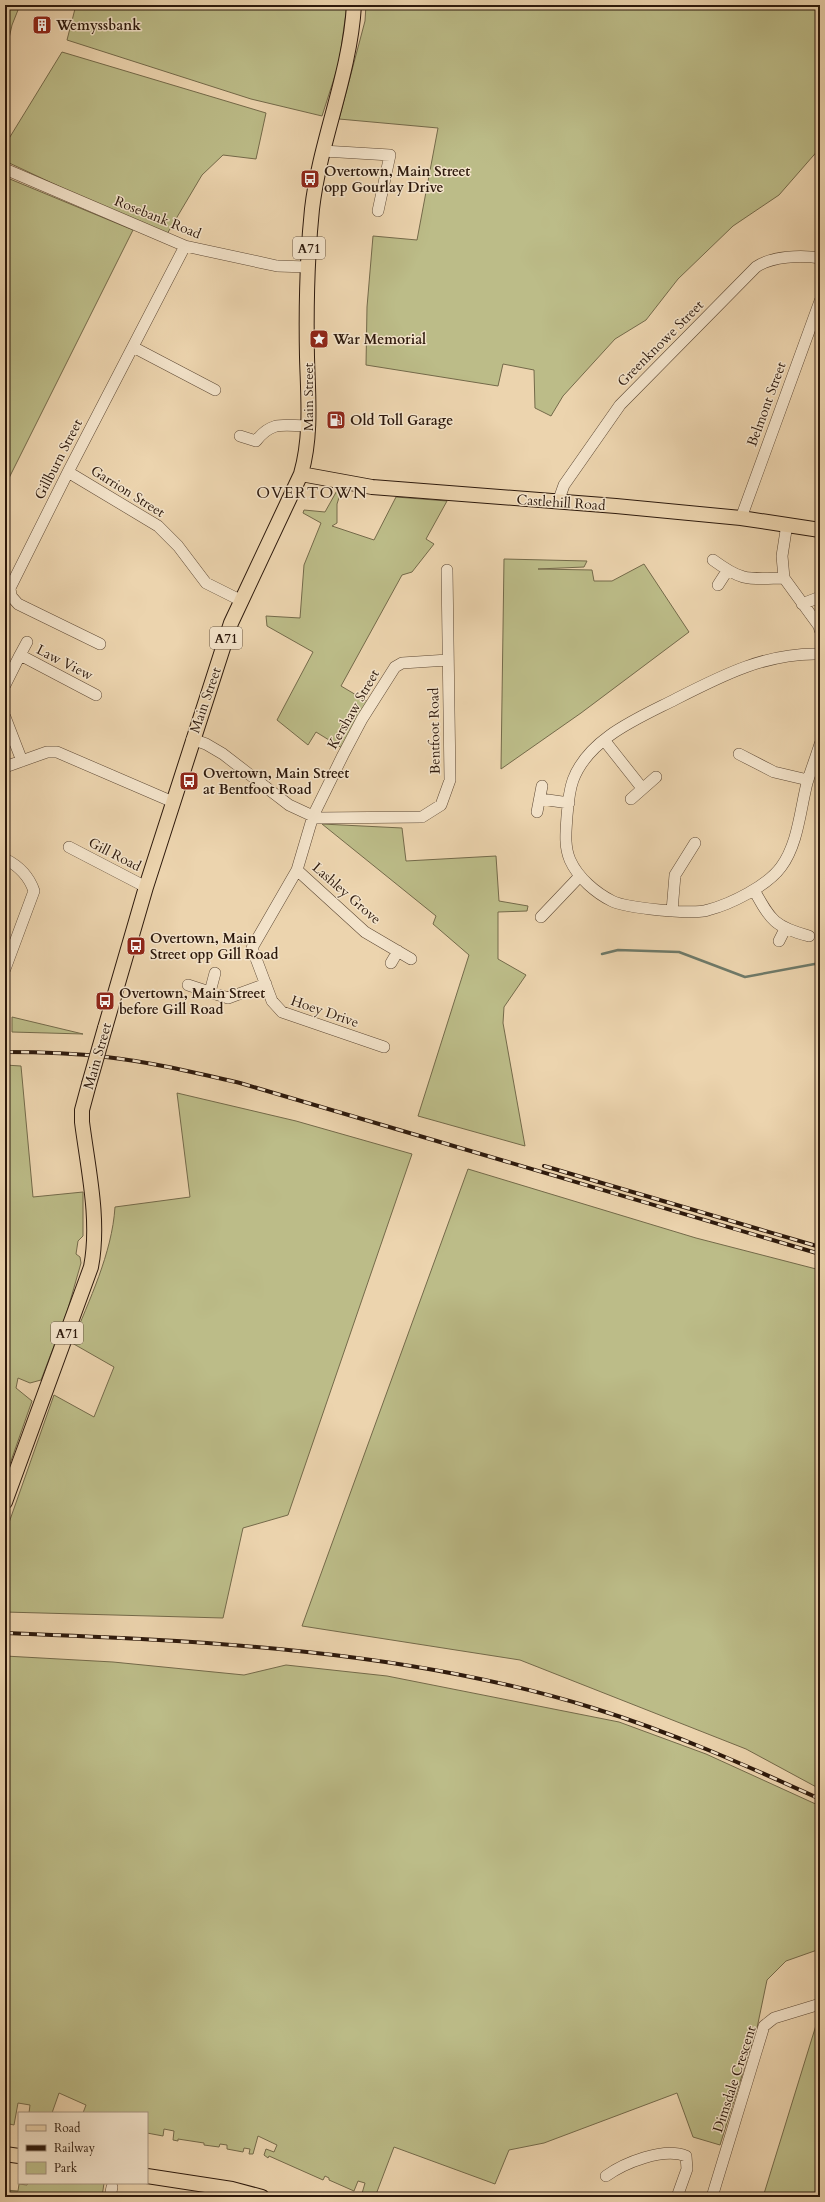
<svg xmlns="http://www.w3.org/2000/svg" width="825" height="2202" font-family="Cardo,serif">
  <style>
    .green { fill: #bcbc88; stroke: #746a4a }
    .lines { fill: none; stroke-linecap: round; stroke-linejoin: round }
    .stream { stroke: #6e7968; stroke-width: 2.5 }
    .minor-casing { stroke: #5d4834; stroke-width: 12 }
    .major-casing { stroke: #2d190c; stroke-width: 16 }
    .minor { stroke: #f3e3ca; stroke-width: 11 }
    .major { stroke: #ecd4ae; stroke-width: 14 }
    .rail-casing { stroke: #2d190c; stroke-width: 4 }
    .rail { stroke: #f3e3ca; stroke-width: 2.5; stroke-dasharray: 8; stroke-linecap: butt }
    .major-bridge-casing { stroke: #2d190c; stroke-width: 16; stroke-linecap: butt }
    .major-bridge { stroke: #ecd4ae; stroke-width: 14 }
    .labels { text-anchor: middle; stroke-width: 3; stroke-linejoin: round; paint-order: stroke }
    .shield { fill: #f3e3ca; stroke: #685645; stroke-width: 1 }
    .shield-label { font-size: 13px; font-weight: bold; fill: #2d190c }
    .poi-label { font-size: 14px; font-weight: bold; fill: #2d190c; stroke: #f3e3ca; text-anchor: start }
    .street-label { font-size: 14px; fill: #2d190c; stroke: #f3e3ca }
    .quarter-label { font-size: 16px; letter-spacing: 1px; fill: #2d190c; stroke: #f3e3ca }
  </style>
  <rect width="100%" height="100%" fill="#ecd4ae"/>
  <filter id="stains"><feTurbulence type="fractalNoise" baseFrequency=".005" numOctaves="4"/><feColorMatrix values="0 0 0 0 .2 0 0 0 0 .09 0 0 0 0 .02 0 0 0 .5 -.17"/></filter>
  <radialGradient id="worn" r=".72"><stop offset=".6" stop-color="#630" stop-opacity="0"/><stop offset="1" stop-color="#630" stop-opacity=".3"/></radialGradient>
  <!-- green -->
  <path class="green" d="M5,5H20L12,25L5,56Z
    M76,5H347L339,63L322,116L251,99L67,40Z
    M366,5H820V148L779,195L733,226L678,279L646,320L615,339L563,396L551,416L535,408L534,370L503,364L498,386L366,365L367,307L373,236L417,240L438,128L339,119L365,21Z
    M62,52L266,113L256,159L223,155L202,175L167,234L137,223L5,161V145Z
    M5,177L133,230L5,486Z
    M339,487L342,488L337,504V523L332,526L374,540L396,497L447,501L426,539L434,544L412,572L402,575L341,686L368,702L342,748L316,732L308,745L277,720L313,652L267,626L266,616L300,618L304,565L321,523L303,513L304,510L325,512Z
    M504,559L587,561L584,567L538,569L592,570L594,581H612L644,564L689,632L581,713L501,769Z
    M322,824L402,828L406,861L496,856L499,901L528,906L527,911L498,912V959L526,975L504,1007L503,1023L525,1146L418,1116L469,955L433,924L436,916Z
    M12,1017L83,1034L12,1032Z
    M5,1065L21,1066L33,1197L83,1192V1236L78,1241L76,1254L80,1257L81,1263L67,1312L41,1380L30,1383L18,1378L16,1388L32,1401L5,1478Z
    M177,1093L296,1121L412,1154L288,1515L243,1528L223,1618L5,1612V1534L54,1395L94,1417L114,1367L72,1343C89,1300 112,1254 115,1207L190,1197Z
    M468,1169L696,1238L820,1270V1789L746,1749L520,1660L302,1626Z
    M5,1656L113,1662L244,1675L286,1665L387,1676L619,1722L706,1754L820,1806V1949L786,1961L767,1980L757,2028L720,2145L693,2137L677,2093L544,2143L509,2150L495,2184L394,2147L375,2197H361L365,2183L358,2181L354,2191L329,2180V2178L325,2176L323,2180L269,2156L268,2158L264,2155L266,2149L274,2152L277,2145L258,2136L253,2154H249L250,2149L244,2148L243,2152L227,2149V2145L220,2144L219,2147L204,2145V2143L178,2139V2141L173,2140L174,2131L164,2129L163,2136L147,2133V2113H83L86,2105L59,2093L52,2113H29L30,2105L18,2103L14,2125L5,2123L8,2093L5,2092Z
    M817,2022L820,2030V2197H763Z
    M28,2183H104L102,2197H5V2190L18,2191L19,2184L27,2185Z"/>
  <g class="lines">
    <!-- stream -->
    <path class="stream" d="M602,954L618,950L679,952L745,977L820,963"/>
    <defs>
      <path id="minor" d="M323,151L390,155L378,211
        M5,169L185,246L277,266L308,267
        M133,347L215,390
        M240,436L256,441C272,420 284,426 308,426
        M68,472L158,526L178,546L206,583L240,600
        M558,502L564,485L620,405L756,267C772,256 801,255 820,258
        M741,518L820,301
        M787,524L782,556L784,578L819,626L820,630
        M713,560C743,582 748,579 784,578
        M718,585L727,571
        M802,604L820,597
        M27,642L20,655L96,695
        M100,644L18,604L11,596L10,588L68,472L185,246
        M820,654C765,652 717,678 670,702C634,720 588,740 573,780C569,791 568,804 567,816C566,831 564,846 570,860C578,878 596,893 612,901C626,908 693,915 708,910C731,904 767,886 781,867C798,844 800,811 807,783C811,770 816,757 820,744
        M5,685L20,655
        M5,717L22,761
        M192,739L206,744L223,754L289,805L317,818L422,817L441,805L450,780L447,570
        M604,740L642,788
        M739,754L774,772L808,780
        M5,767L47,752H57L173,802
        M541,799L569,803
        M631,799L656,777
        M537,812L542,786
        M69,847L146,887
        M5,859C19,866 29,876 34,891L5,969
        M297,870L365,932L411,959
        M754,890C771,921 775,927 809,936
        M672,911L675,875L695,843
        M541,917L580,876
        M779,941L785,929
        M391,963L398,951
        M188,985L228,998L266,984
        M210,992L215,973
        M384,1047L282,1012L272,1001L252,948L297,870L313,816L343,755L362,719L395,667L402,663L448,660
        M606,2176C624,2163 663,2147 686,2156L687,2169L677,2197
        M110,2197L112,2187
        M712,2197L764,2026L774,2018L820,2004"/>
      <path id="major" d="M301,474L372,487L616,506L741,518L820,530
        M105,1028L146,887L231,623L301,474C312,435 308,396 307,357C306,307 307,258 312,209C320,140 350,75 354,5
        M5,1502L91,1267C100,1220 88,1169 82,1122V1110L89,1084
        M5,2154L19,2156
        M147,2176L232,2189L262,2197"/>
    </defs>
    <!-- minor casing -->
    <use href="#minor" class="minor-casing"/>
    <!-- major casing -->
    <use href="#major" class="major-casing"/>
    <!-- minor -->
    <use href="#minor" class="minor"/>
    <!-- major -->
    <use href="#major" class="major"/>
    <defs>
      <path id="rail" d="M5,1052C39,1052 72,1053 106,1057C151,1062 196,1073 240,1083L820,1254
        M544,1166L820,1247
        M5,1633C203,1641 403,1649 593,1708C671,1732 745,1765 820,1799"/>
    </defs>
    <!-- rail casing -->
    <use href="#rail" class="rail-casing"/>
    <!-- rail -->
    <use href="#rail" class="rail"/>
    <defs>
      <path id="major-bridge" d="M89,1084L105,1028"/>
    </defs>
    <!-- major-bridge casing -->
    <use href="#major-bridge" class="major-bridge-casing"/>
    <!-- major-bridge -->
    <use href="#major-bridge" class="major-bridge"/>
  </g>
  <!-- icons -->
  <defs>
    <symbol id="building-square" viewBox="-11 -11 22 22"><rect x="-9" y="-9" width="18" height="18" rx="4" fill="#8f2418" stroke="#f3e3ca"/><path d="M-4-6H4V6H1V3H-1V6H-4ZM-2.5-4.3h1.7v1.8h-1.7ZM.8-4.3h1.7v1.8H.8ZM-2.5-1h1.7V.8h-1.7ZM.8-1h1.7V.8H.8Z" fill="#fff"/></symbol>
    <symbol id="bus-square" viewBox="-11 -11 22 22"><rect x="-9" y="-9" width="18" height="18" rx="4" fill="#8f2418" stroke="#f3e3ca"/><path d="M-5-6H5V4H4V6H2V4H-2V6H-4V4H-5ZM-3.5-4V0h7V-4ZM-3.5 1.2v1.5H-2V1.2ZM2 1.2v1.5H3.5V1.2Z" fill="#fff"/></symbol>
    <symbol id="sight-square" viewBox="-11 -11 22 22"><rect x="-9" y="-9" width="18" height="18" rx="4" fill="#8f2418" stroke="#f3e3ca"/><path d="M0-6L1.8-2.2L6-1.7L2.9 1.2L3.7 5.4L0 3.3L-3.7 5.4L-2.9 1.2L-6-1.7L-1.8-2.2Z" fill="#fff"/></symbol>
    <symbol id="fuel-square" viewBox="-11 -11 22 22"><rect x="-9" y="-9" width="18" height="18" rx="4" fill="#8f2418" stroke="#f3e3ca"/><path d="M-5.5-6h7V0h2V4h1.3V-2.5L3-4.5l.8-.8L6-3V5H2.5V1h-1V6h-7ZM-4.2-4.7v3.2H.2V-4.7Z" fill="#fff"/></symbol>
  </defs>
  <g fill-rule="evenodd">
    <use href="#building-square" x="31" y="14" width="22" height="22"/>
    <use href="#bus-square" x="299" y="168" width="22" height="22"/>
    <use href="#sight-square" x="308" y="328" width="22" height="22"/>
    <use href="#fuel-square" x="325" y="409" width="22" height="22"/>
    <use href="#bus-square" x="178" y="770" width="22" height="22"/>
    <use href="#bus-square" x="125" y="935" width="22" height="22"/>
    <use href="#bus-square" x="94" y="990" width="22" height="22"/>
  </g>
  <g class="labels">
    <!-- shield labels -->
    <g class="shield">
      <rect x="293" y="237" width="32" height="22" rx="3"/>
      <rect x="210" y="627" width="32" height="22" rx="3"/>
      <rect x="51" y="1322" width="32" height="22" rx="3"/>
    </g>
    <g class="shield-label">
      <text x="309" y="253">A71</text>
      <text x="226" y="643">A71</text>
      <text x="67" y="1338">A71</text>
    </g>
    <!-- poi labels -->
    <g class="poi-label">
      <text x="56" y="30">Wemyssbank</text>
      <text x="324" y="176">Overtown, Main Street<tspan x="324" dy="16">opp Gourlay Drive</tspan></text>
      <text x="333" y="344">War Memorial</text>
      <text x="350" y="425">Old Toll Garage</text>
      <text x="203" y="778">Overtown, Main Street<tspan x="203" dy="16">at Bentfoot Road</tspan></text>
      <text x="150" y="943">Overtown, Main<tspan x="150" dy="16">Street opp Gill Road</tspan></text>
      <text x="119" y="998">Overtown, Main Street<tspan x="119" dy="16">before Gill Road</tspan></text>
    </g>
    <!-- street labels -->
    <g class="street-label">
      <text transform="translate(158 217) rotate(22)" y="5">Rosebank Road</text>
      <text transform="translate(660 343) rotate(-45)" y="5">Greenknowe Street</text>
      <text transform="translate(308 397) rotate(-90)" y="5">Main Street</text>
      <text transform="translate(766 404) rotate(-70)" y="5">Belmont Street</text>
      <text transform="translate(58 459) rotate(-63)" y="5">Gillburn Street</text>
      <text transform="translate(128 491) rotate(32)" y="5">Garrion Street</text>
      <text transform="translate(561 502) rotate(4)" y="5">Castlehill Road</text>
      <text transform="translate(65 662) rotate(27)" y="5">Law View</text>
      <text transform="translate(205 700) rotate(-71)" y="5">Main Street</text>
      <text transform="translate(353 709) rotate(-60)" y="5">Kershaw Street</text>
      <text transform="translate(434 731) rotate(-91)" y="5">Bentfoot Road</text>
      <text transform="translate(115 854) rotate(27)" y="5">Gill Road</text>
      <text transform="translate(347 893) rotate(41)" y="5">Lashley Grove</text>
      <text transform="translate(325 1011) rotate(19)" y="5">Hoey Drive</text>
      <text transform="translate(97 1056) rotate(-74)" y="5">Main Street</text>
      <text transform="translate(734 2079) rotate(-72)" y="5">Dimsdale Crescent</text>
    </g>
    <!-- quarter labels -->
    <g class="quarter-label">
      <text x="312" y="498">OVERTOWN</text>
    </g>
  </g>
  <!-- margin -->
  <rect width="825" height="2202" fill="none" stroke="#ecd4ae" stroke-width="20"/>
  <rect x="6" y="6" width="813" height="2190" fill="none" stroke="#2d190c" stroke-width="2"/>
  <rect x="10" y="10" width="805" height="2182" fill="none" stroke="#2d190c"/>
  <!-- legend -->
  <rect x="18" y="2112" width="130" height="72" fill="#f3e3ca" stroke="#a4927e"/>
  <rect x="26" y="2125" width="20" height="6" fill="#ecd4ae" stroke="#a4927e"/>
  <text x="54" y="2132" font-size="12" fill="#2d190c">Road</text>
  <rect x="26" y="2145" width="20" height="6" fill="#2d190c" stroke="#a4927e"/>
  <text x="54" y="2152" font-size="12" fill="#2d190c">Railway</text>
  <rect x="26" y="2162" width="20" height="12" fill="#bcbc88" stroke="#a4927e"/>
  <text x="54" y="2172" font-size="12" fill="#2d190c">Park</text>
  <rect width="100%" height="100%" filter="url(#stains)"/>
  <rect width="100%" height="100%" fill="url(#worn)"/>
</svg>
